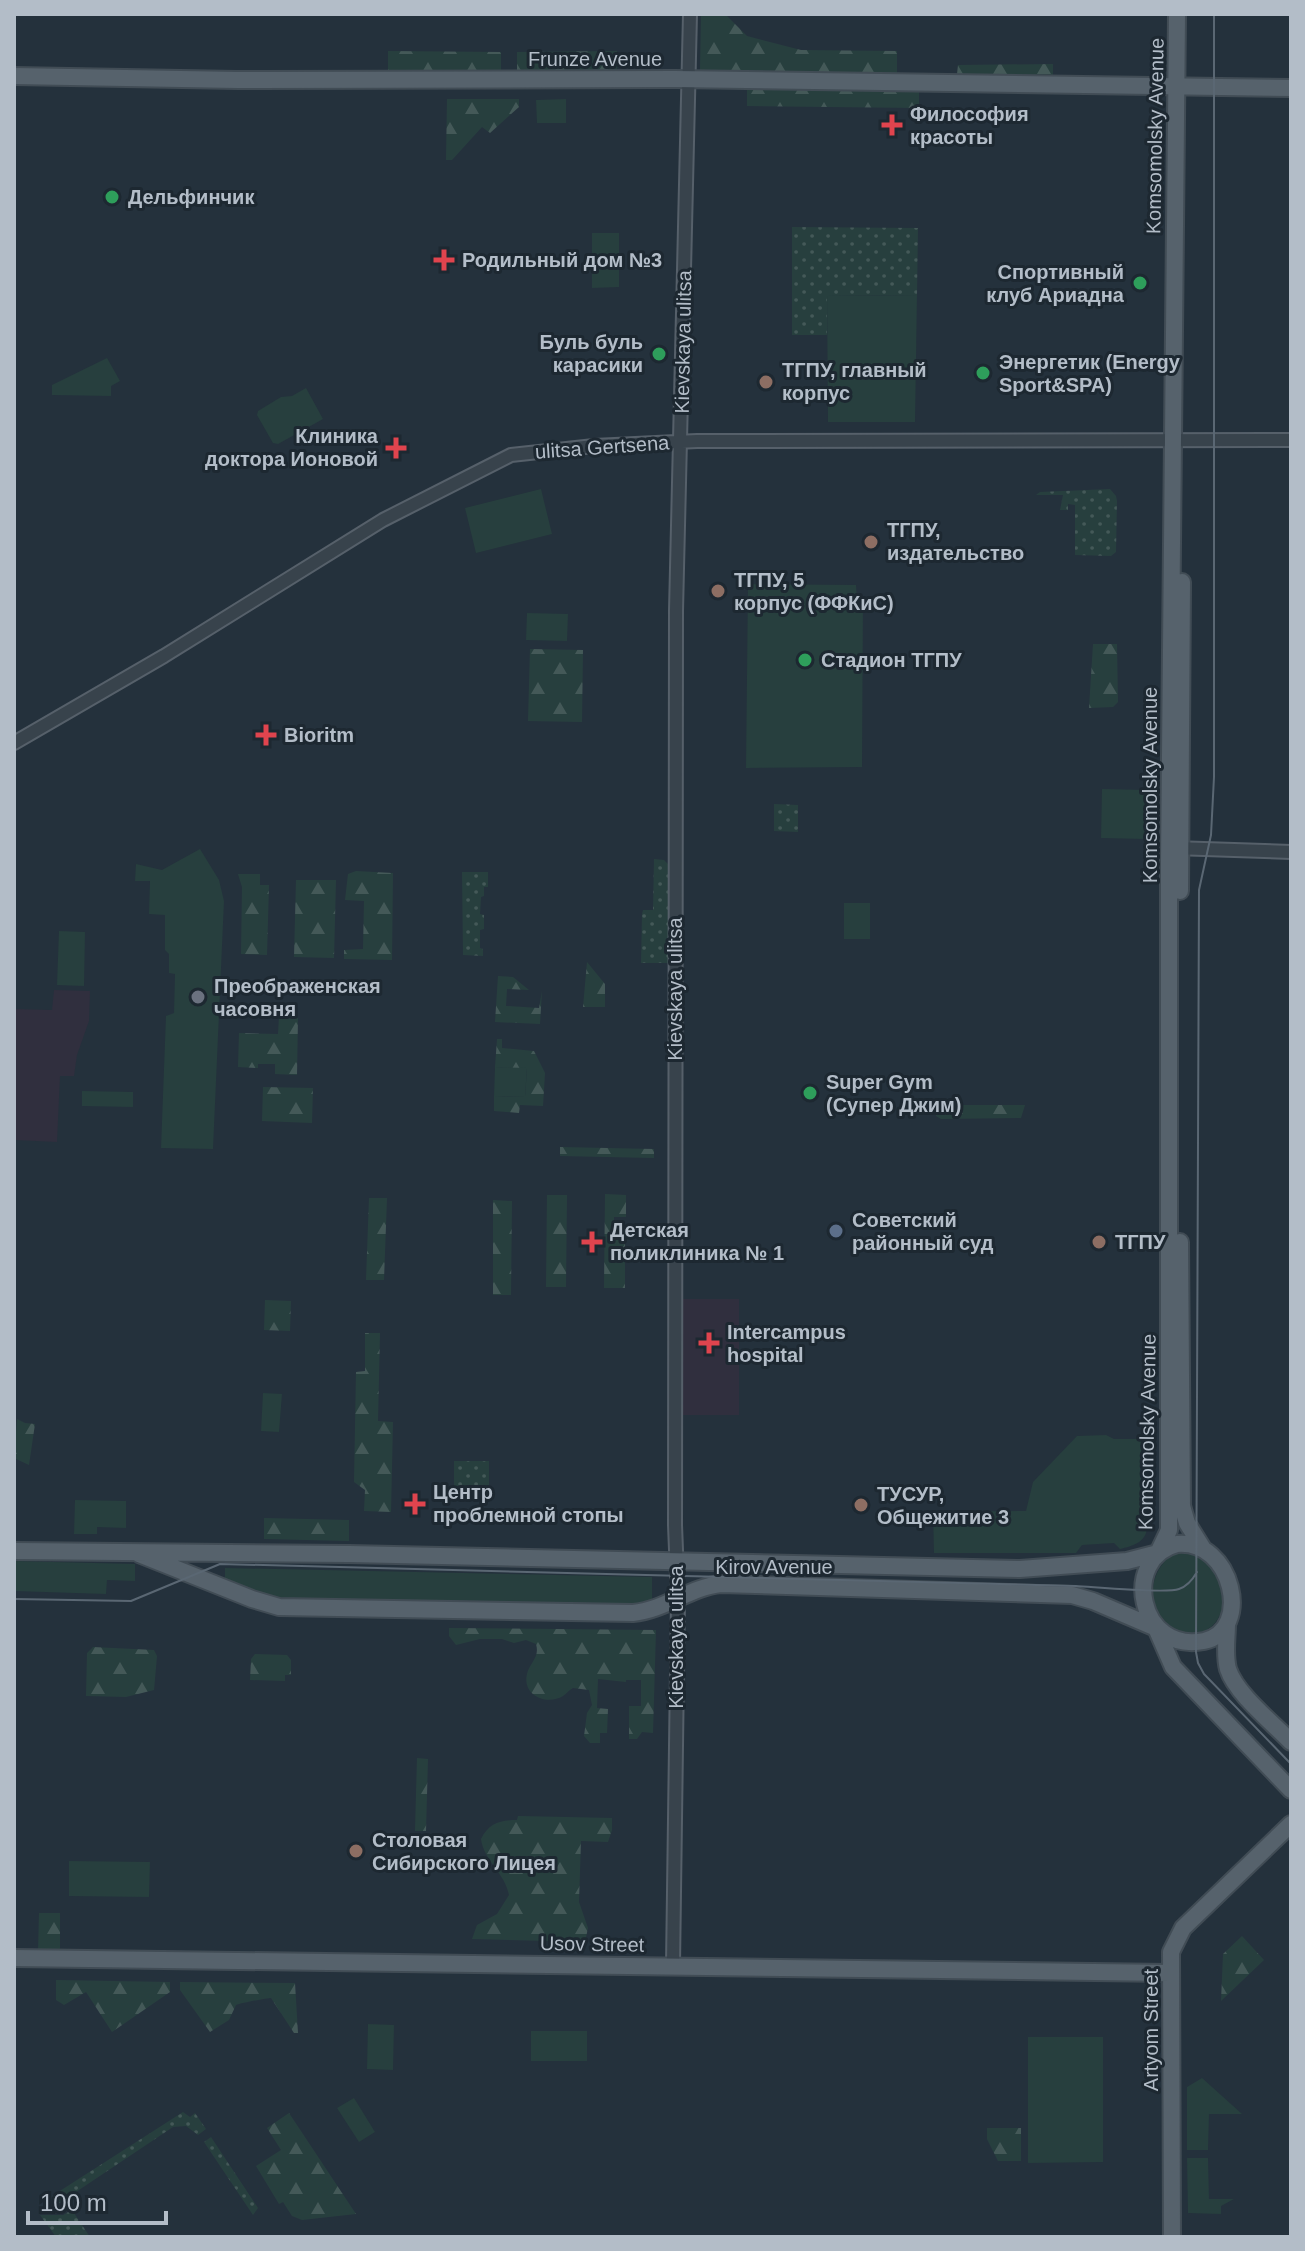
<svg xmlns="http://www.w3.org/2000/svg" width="1305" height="2251" font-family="Arial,sans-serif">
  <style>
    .medical { fill: #302f3e }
    .grass { fill: url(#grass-dots) }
    .forest { fill: url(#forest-firs) }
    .park { fill: #273f3e }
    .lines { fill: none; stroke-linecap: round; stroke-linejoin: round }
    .minor-casing { stroke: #56606a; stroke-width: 16 }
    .major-casing { stroke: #414c55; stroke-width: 20 }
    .minor { stroke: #38434c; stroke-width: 12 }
    .major { stroke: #56626c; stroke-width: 16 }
    .tram { stroke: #5a6773; stroke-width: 2 }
    .health-dot { fill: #e0444e; stroke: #1d2831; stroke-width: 3 }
    .leisure-dot { fill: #2e9e5b; stroke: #1d2831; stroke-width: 3 }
    .education-dot { fill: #8d6e63; stroke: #1d2831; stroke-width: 3 }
    .worship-dot { fill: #6b7280; stroke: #1d2831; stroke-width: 3 }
    .service-dot { fill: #5c6f8a; stroke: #1d2831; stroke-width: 3 }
    .labels { text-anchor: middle; stroke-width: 6; stroke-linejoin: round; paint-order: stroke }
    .street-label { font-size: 20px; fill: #b3bdc8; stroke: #1d2831 }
    .poi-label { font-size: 20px; font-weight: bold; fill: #b3bdc8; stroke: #1d2831; text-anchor: start }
  </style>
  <defs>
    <pattern id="grass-dots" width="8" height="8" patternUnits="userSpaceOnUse" patternTransform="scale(2)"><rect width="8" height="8" fill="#273f3e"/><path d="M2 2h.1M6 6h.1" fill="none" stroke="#445958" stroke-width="1.8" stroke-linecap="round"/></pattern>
    <pattern id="forest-firs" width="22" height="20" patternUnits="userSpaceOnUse" patternTransform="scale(2)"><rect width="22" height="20" fill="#273f3e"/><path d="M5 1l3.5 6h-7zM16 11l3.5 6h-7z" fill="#445958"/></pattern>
  </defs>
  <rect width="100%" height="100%" fill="#24313c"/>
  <!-- medical -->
  <path class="medical" d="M54,990L90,991L89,1021L77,1055L74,1076H60L57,1142L14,1140V1009L52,1010Z
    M679,1299H739V1415H679Z"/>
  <!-- grass -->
  <path class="grass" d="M792,227L918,228L917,295L827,296V335H792Z
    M1110,489L1116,496L1117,501L1116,552L1111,556L1075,555V505L1068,504V510H1060L1063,495H1036L1040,492Z
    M774,804L798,805V832L774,831Z
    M654,859L664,860L670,866V963H641L642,914L643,910H653Z
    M462,872H488V887H484V896L481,897L480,914L484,915V929L480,930V948L483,949V956L463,955Z
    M454,1461H489V1501H454Z
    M183,2112L190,2117L195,2113L206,2129L198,2135L186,2126L173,2127L58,2204L52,2196Z
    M211,2137L258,2208L253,2215L204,2142Z
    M72,2210L90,2237H56L40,2215H63Z"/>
  <!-- forest -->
  <path class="forest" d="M701,16H727L747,36L801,50L897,51V73L700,70Z
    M388,51L501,52V72H388Z
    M617,51V72H517V52Z
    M1053,64V75L957,74L958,65Z
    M747,88L919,90V108L747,106Z
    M447,99H519V107L490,133L482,127L452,160H446Z
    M1093,644H1117L1118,702L1113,707L1089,708Z
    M530,649L583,650L582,722L528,721Z
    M356,871L393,873L392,960L344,959V950L363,949L364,901L345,900L348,874Z
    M238,874H260V885H269L267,955L241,954L242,887Z
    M296,880H336L334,958L294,957Z
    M587,962L605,984V1007H583Z
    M498,976L513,977L529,990L507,989L506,1006L539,1008L542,991L540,1024L495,1022Z
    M279,1017L298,1018L297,1075L275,1074V1064H258V1068L238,1067L239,1033L278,1034Z
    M497,1039H502V1048L534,1051L545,1073L543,1106L520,1105L519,1113L494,1111V1096L525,1097L527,1069L495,1067Z
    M263,1087L313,1088L312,1123L262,1121Z
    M935,1105H1025L1021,1118L941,1119L936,1116Z
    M560,1147L654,1149V1158L560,1156Z
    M605,1194L626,1195V1217H614V1230H625V1288H604Z
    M547,1195H567L566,1287H546Z
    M369,1198H387L384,1280H366Z
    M493,1200L512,1201L511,1295H493Z
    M265,1300L291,1301L290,1331L264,1330Z
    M365,1333H380L378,1421L393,1422L391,1512L364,1511L365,1490L354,1482L356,1372L365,1371Z
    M17,1419L25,1423L35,1424L29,1465L14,1458Z
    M264,1518L349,1520V1541L264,1539Z
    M449,1628L656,1630L653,1733L642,1732L637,1739H629V1706H641V1680H626V1682L598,1679L597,1708L608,1709L607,1733H600V1743H590L584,1736L587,1713L592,1705L589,1690L573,1688C569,1690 566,1694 563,1696C546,1706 522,1695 527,1674C530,1662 540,1658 536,1644L526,1640L514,1643L502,1639H480L456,1645L449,1636Z
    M93,1647L154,1650L157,1656L154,1690L126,1697L86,1696L87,1653Z
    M255,1654L287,1655L291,1660V1675H285V1681L250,1680L251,1659Z
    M417,1758L428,1759L426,1831H415Z
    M518,1816L612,1818V1830L608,1842L581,1841L579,1902L588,1928L585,1942L472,1939L477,1925L497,1914L509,1895C505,1873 484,1861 481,1839C489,1823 500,1820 517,1820Z
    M39,1913H60V1953H38Z
    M1242,1936L1264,1960L1221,2001L1223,1954Z
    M56,1980L170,1982V1992L112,2032L86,1992L64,2005L56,2000Z
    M180,1982L295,1983L298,2033H294L271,1998C267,1998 241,2003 236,2005L229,2020L210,2032L180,1990Z
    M289,2113L356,2214L302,2220L292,2216L283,2202L279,2204L256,2166L281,2150L267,2128Z
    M987,2128H1021V2161H998L987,2139Z"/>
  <!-- park -->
  <path class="park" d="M566,99V123H537L536,100Z
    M592,233H619V287L592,288Z
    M917,295L915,422H828L827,296Z
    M107,358L120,381L111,386V396L52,395V385Z
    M306,388L323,419L278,444L273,443L257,415L258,411L281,397L292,396Z
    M541,489L552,534L476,553L465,508Z
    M748,584L856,585L857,599L863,600L862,767L746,768Z
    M527,613L568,614L567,641L526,640Z
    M1102,789L1147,790L1146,839L1101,838Z
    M200,849L219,880L224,901L213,1149L161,1148L166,1016L174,1013L175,974L169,973V954L165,950V915L149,914L150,881H135L136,864L162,870Z
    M844,903H870V939H844Z
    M59,931L85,932L84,986L57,985Z
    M495,1067L527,1068L525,1097L494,1096Z
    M82,1091L133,1092V1107L82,1106Z
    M263,1393L282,1394L279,1432L261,1431Z
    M1106,1435L1114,1439H1147V1528C1146,1542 1133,1546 1120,1549L1114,1543L1082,1545L1076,1553H934L933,1512L1026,1511L1033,1482L1077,1436Z
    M75,1500L126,1501V1528L97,1527V1534H74Z
    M1177,1552C1187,1552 1198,1552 1207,1558C1231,1576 1231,1634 1191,1633C1178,1632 1167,1626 1160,1615C1145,1594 1155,1563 1177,1552Z
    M14,1561L135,1564V1581L107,1580L106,1594L14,1591Z
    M225,1568L652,1577V1602L638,1607L279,1602L225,1581Z
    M69,1861L150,1862L149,1897L69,1896Z
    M368,2024L394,2025L393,2070L367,2069Z
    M531,2031H587V2061H531Z
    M1028,2037H1103V2162L1028,2163Z
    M1202,2078L1242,2114H1209L1208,2150H1187V2087Z
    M354,2098L375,2132L359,2142L337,2108Z
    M1187,2158H1208L1209,2199H1234L1221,2206V2214L1188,2213Z"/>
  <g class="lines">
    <defs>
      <path id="minor" d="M14,743L164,656L383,520L511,455L594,446L697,441L1291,440
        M1174,848L1291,852
        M673,1965L678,1600L675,1525L676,611L690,14"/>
      <path id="major" d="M14,76L237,80L675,79L1291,88
        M1180,891L1182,582
        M1180,1242L1182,1506L1187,1523L1202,1547
        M1177,1544C1233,1539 1253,1631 1204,1641C1138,1654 1121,1558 1177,1544Z
        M14,1551L349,1554L1020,1569L1127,1561L1158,1553
        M1158,1553L1169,1530V862L1177,14
        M139,1554L252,1599L279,1607L633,1613C665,1610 690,1587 721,1584L1072,1595L1093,1601L1156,1628L1173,1667L1291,1790
        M1227,1624C1227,1638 1224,1654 1228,1669C1236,1694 1273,1723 1291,1742
        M14,1958L1170,1973
        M1172,2237L1171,1952L1183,1928L1291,1824"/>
    </defs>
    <!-- minor casing -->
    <use href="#minor" class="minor-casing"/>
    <!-- major casing -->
    <use href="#major" class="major-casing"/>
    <!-- minor -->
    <use href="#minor" class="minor"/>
    <!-- major -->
    <use href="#major" class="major"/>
    <!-- tram -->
    <path class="tram" d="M1214,14V777L1211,835L1199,890L1196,1652L1198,1663L1204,1674L1291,1764
      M14,1599L131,1601L220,1564L1076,1586C1095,1587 1166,1594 1179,1589C1188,1586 1193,1579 1197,1572"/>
  </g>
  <!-- markers -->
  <g class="health-dot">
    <path d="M888 113h8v8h8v8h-8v8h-8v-8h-8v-8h8z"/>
    <path d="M440 248h8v8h8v8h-8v8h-8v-8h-8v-8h8z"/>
    <path d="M392 436h8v8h8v8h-8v8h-8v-8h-8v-8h8z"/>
    <path d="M262 723h8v8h8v8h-8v8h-8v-8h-8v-8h8z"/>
    <path d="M588 1230h8v8h8v8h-8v8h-8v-8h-8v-8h8z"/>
    <path d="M705 1331h8v8h8v8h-8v8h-8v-8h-8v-8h8z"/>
    <path d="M411 1492h8v8h8v8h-8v8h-8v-8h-8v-8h8z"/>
  </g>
  <g class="leisure-dot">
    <circle cx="112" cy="197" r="8"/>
    <circle cx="1140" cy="283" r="8"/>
    <circle cx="659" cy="354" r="8"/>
    <circle cx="983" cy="373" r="8"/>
    <circle cx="805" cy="660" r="8"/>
    <circle cx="810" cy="1093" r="8"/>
  </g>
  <g class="education-dot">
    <circle cx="766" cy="382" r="8"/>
    <circle cx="871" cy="542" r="8"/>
    <circle cx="718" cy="591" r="8"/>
    <circle cx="1099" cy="1242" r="8"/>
    <circle cx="861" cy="1505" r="8"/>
    <circle cx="356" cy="1851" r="8"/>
  </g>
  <circle class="worship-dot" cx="198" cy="997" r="8"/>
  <circle class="service-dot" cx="836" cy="1231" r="8"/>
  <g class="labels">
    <!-- street labels -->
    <g class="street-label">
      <text x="595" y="66">Frunze Avenue</text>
      <text transform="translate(1155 136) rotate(-89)" y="7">Komsomolsky Avenue</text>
      <text transform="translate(683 342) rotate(-89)" y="7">Kievskaya ulitsa</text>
      <text transform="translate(602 447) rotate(-4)" y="7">ulitsa Gertsena</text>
      <text transform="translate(1150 785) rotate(-90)" y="7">Komsomolsky Avenue</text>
      <text transform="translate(675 989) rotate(-90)" y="7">Kievskaya ulitsa</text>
      <text transform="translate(1147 1432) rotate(-89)" y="7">Komsomolsky Avenue</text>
      <text x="774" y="1574">Kirov Avenue</text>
      <text transform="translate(676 1637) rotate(-90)" y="7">Kievskaya ulitsa</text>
      <text transform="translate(592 1944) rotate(1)" y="7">Usov Street</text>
      <text transform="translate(1151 2030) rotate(-90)" y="7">Artyom Street</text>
    </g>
    <!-- poi labels -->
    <g class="poi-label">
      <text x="910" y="121">Философия<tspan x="910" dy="23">красоты</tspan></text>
      <text x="128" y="204">Дельфинчик</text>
      <text x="462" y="267">Родильный дом №3</text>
      <text x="1124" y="279" text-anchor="end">Спортивный<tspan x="1124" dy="23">клуб Ариадна</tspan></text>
      <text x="643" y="349" text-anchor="end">Буль буль<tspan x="643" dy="23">карасики</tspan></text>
      <text x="999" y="369">Энергетик (Energy<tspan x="999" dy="23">Sport&amp;SPA)</tspan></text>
      <text x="782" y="377">ТГПУ, главный<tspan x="782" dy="23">корпус</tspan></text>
      <text x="378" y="443" text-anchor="end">Клиника<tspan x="378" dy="23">доктора Ионовой</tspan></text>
      <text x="887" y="537">ТГПУ,<tspan x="887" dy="23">издательство</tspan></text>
      <text x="734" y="587">ТГПУ, 5<tspan x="734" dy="23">корпус (ФФКиС)</tspan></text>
      <text x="821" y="667">Стадион ТГПУ</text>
      <text x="284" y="742">Bioritm</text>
      <text x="214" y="993">Преображенская<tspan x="214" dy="23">часовня</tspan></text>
      <text x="826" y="1089">Super Gym<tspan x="826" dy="23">(Супер Джим)</tspan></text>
      <text x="852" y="1227">Советский<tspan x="852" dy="23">районный суд</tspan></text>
      <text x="610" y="1237">Детская<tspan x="610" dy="23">поликлиника № 1</tspan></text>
      <text x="1115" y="1249">ТГПУ</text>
      <text x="727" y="1339">Intercampus<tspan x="727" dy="23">hospital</tspan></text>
      <text x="433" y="1499">Центр<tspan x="433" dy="23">проблемной стопы</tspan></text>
      <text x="877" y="1501">ТУСУР,<tspan x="877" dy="23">Общежитие 3</tspan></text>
      <text x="372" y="1847">Столовая<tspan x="372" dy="23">Сибирского Лицея</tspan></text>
    </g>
  </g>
  <!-- border -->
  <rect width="1305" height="2251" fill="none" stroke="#b3bdc8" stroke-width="32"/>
  <!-- scale -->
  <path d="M28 2211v12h138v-12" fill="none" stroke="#b3bdc8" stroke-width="4"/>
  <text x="40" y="2211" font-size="24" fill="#b3bdc8" stroke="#1d2831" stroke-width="6" paint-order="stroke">100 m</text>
</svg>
